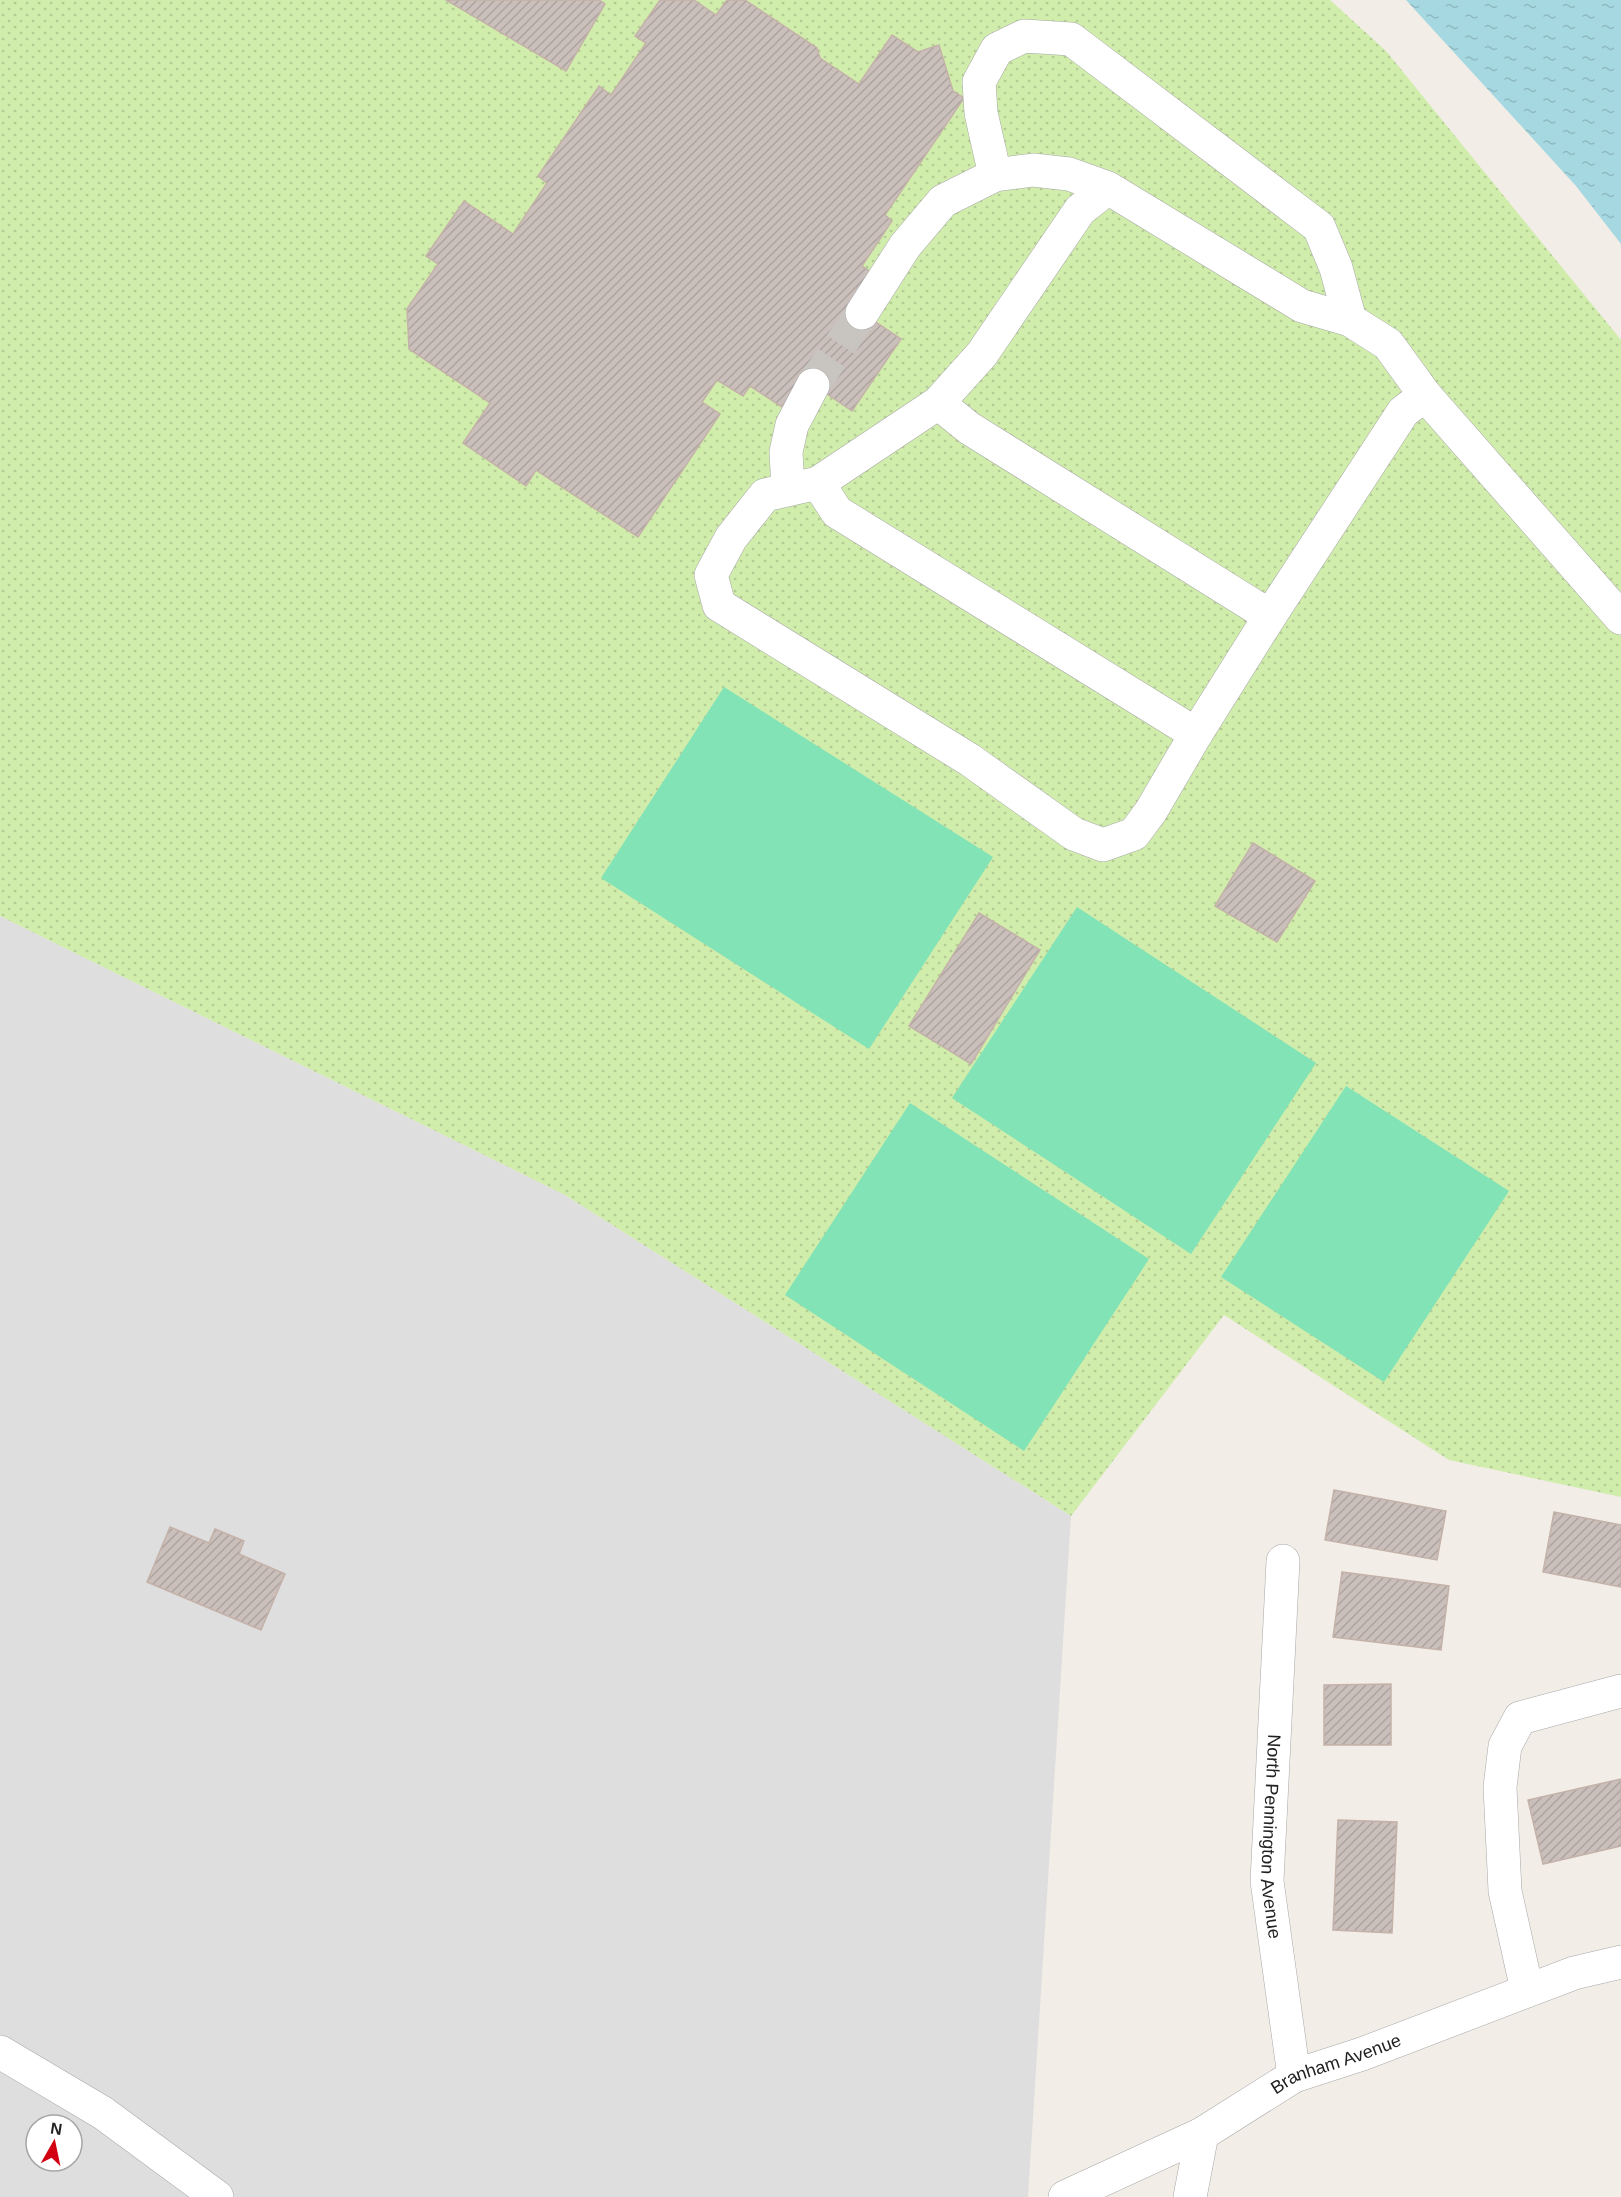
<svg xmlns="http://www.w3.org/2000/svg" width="1621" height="2197" font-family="Arial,sans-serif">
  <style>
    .residential { fill: #dfdede; fill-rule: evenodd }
    .grass { fill: url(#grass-dots) }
    .pitch { fill: #82e3b6 }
    .water { fill: url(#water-ripples) }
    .building { fill: url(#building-hatch); stroke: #c4b2a9; stroke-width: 1.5 }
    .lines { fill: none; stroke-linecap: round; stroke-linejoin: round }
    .minor-tunnel { stroke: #c8c4bf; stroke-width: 33; stroke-dasharray: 33 16; stroke-linecap: butt }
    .minor-casing { stroke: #a8a8a8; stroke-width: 34 }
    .minor { stroke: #fff; stroke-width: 33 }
    .labels { text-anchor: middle; stroke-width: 4.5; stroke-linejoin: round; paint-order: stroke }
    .street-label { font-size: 18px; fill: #212121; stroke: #fff }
  </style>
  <defs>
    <pattern id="grass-dots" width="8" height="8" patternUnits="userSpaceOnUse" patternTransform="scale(1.5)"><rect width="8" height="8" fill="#d1edac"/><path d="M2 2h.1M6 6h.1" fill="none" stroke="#b3cb94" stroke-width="1.8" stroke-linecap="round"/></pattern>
    <pattern id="water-ripples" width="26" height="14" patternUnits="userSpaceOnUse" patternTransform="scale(1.5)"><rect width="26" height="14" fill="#a6d8e1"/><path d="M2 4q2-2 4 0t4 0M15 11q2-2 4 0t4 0" fill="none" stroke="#8fb9c1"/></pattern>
    <pattern id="building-hatch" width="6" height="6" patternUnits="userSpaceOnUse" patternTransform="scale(1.5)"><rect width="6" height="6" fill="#cabfba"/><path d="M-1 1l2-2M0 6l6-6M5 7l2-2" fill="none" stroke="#ada4a0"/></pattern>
  </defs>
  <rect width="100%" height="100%" fill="#f2ede7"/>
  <!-- residential -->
  <path class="residential" d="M0,916L565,1195L1071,1516L1028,2197H0ZM36,2125H72V2161H36Z"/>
  <!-- grass -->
  <path class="grass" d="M0,0H1330L1386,51L1621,340V1497L1449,1460L1224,1315L1071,1516L565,1195L0,916Z"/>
  <!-- pitch -->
  <path class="pitch" d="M724,687L993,857L869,1049L601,878Z
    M1077,907L1316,1063L1191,1254L952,1098Z
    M1346,1086L1509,1191L1384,1382L1221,1277Z
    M910,1103L1149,1259L1024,1451L785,1295Z"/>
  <!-- water -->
  <path class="water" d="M1406,0H1621V244L1576,186Z"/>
  <!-- building -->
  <path class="building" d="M446,0H599L605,4L566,71Z
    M660,0H694L716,15L727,0H745L817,48L820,58L859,84L892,35L918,52L939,45L953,91L964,98L885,215L892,221L862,266L871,272L849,304L901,339L852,411L802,377L782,407L750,386L743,396L717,380L702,402L720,414L638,537L536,470L526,486L463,443L490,403L409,349L407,309L438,264L426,256L464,201L513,234L547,183L538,176L599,86L611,95L646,43L635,36Z
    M1253,843L1315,881L1277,942L1215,906Z
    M979,913L1040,950L971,1064L909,1026Z
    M1334,1490L1446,1511L1437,1560L1325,1540Z
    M1554,1512L1621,1525V1587L1543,1572Z
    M170,1527L209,1543L215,1529L244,1541L239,1554L285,1574L261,1630L147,1582Z
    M1342,1572L1449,1586L1441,1650L1333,1637Z
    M1391,1684V1745H1324V1685Z
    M1621,1779V1846L1543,1864L1528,1800Z
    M1338,1820L1397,1822L1392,1933L1333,1930Z"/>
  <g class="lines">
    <!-- minor-tunnel -->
    <path class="minor-tunnel" d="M813,385L862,313"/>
    <defs>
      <g id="minor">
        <path d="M995,175L981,113L979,82L997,49L1024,36L1071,39L1319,227L1336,268L1350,320"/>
        <path d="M1108,188L1302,306L1350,320L1388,344L1425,395L1403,412L1270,616L1196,734L1151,811L1134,834L1103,845L1074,834L970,760L719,605L711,575L731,538L765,495L818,483L938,403L982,354L1080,210Z"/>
        <path d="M862,313L905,246L943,201L995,175L1033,170L1069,174L1108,188"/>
        <path d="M1425,395L1621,618"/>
        <path d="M938,403L969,428L1270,616"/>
        <path d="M818,483L837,512L1196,734"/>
        <path d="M788,489L786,452L792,425L813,385"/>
        <path id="s1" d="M1283,1561L1267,1881L1294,2076"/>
        <path d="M1527,1990L1505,1891L1500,1787L1505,1746L1520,1718L1621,1691"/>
        <path d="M0,2052L103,2113L217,2197"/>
        <path id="s2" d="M1065,2197L1202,2134L1294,2076L1362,2054L1574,1973L1621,1962"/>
        <path d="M1190,2197L1202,2134"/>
      </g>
    </defs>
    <!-- minor casing -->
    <use href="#minor" class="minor-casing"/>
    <!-- minor -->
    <use href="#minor" class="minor"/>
  </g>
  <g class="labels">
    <!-- street labels -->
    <g class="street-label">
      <text dy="6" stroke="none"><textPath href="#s1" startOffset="276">North Pennington Avenue</textPath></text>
      <text dy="6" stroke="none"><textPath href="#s2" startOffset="303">Branham Avenue</textPath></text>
    </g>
  </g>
  <!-- north arrow -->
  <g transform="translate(54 2143) rotate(9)"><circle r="28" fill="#ffffff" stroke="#a6a6a6" stroke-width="1.5"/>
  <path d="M0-4.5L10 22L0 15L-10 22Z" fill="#d20011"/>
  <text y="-9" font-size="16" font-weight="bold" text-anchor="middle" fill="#212121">N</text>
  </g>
</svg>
